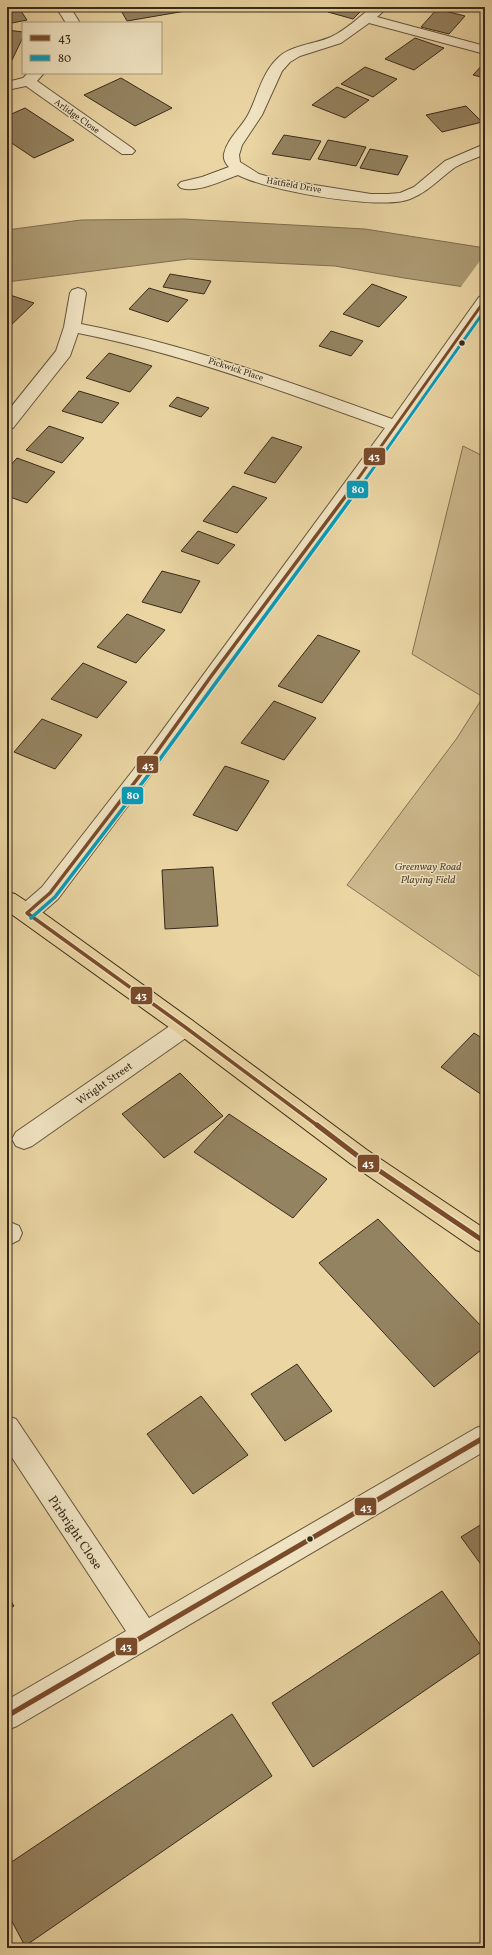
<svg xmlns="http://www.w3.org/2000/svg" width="492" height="1955" font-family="Vollkorn,serif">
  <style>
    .green { fill: #ccb88c; stroke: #827153 }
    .water { fill: #ad9b74; stroke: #7e6e50 }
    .pier { fill: #ead5a3 }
    .building { fill: #948361; stroke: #372a1a }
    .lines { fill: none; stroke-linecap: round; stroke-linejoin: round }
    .minor-casing { stroke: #64553c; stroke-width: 2 }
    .major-casing { stroke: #372a1a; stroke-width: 2 }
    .minor { fill: #f1e4c3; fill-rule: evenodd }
    .major { fill: #ead5a3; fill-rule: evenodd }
    .bus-1-far2-casing { stroke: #f1e4c3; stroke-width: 5 }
    .bus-1-far1-casing { stroke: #f1e4c3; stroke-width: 6 }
    .bus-1-casing { stroke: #f1e4c3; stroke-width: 8 }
    .bus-2-far1-casing { stroke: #f1e4c3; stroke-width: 5 }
    .bus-2-casing { stroke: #f1e4c3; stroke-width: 6 }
    .bus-1-far2 { stroke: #7a4b2a; stroke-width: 3 }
    .bus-1-far1 { stroke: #7a4b2a; stroke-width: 3.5 }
    .bus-1 { stroke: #7a4b2a; stroke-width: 5 }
    .bus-2-far1 { stroke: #069cbc; stroke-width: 3 }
    .bus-2 { stroke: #069cbc; stroke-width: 3.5 }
    .bus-dot { fill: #372a1a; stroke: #f1e4c3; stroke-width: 1.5 }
    .labels { text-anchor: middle; stroke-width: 3; stroke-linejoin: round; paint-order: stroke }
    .far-street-label { font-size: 9px; fill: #372a1a; stroke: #f1e4c3 }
    .park-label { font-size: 11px; font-style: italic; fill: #554631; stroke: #f1e4c3 }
    .street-label { font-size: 11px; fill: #372a1a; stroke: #f1e4c3 }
    .near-street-label { font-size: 13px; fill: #372a1a; stroke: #f1e4c3 }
    .line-badge { stroke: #f1e4c3; stroke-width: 1.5 }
    .badge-label { font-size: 11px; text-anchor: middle; font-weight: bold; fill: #fff }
  </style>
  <rect width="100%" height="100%" fill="#ead5a3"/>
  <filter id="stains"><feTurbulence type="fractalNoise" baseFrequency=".005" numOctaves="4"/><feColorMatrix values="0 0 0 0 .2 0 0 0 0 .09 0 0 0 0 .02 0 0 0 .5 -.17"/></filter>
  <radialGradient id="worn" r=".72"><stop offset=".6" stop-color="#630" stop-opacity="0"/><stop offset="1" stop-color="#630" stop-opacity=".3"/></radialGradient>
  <!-- green -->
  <path class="green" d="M463,446L485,457V980L347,885L457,738L483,697L412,654Z"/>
  <!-- water -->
  <path class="water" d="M184,219L365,229L485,248V290L404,278L335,266L188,259L7,282V230L81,220Z"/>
  <!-- pier -->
  <path class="pier" d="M485,254V292L460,288Z"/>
  <!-- building -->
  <path class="building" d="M7,7L12,12L21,11L27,20L7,24Z
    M119,7H209L127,21Z
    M334,7H365L353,19L328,12Z
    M437,9L465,16L449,34L421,27Z
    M7,30L23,32V37L12,60L7,59Z
    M415,38L444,48L414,70L385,59Z
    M485,62V78L473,75Z
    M365,67L397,79L373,97L341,84Z
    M121,78L172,108L135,126L84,95Z
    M337,87L369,100L345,118L312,105Z
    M466,106L482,122L442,132L426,115Z
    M25,108L74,140L34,158L7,140V116Z
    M284,135L321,141L310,160L272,154Z
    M328,140L366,147L356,166L318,159Z
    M370,149L408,156L398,175L360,168Z
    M170,274L211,281L204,294L163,287Z
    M372,284L407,297L379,327L343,314Z
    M149,288L188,300L168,322L129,309Z
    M7,294L34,303L7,329Z
    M331,331L363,341L351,356L319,346Z
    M109,353L152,366L130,392L86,378Z
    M79,391L119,403L102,423L62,411Z
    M177,397L209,408L201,417L169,406Z
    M49,426L84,438L62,463L26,450Z
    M272,437L302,447L275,483L244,473Z
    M17,458L55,472L27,503L7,496V469Z
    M233,486L267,498L237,533L203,521Z
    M198,531L235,545L218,564L181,551Z
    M162,571L200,581L181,613L142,602Z
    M127,614L165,630L136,663L97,647Z
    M318,635L360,651L322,703L278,686Z
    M83,663L127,682L97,718L51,699Z
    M274,701L316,718L284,760L241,743Z
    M42,719L82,735L55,769L14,752Z
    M225,766L269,781L237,831L193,815Z
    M213,867L218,926L165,929L162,870Z
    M474,1033L485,1040V1097L441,1067Z
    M180,1073L223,1116L164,1158L122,1114Z
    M229,1114L327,1179L293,1218L194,1152Z
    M378,1219L485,1330V1347L434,1387L319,1263Z
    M297,1364L332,1411L285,1441L251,1394Z
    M201,1396L248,1455L193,1494L147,1434Z
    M485,1522V1570L461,1537Z
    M442,1591L484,1650L313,1767L272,1703Z
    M7,1595L14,1606L7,1610Z
    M232,1714L272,1776L25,1946L7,1912V1865Z"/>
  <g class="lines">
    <defs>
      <path id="minor" d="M56,7H70L80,23H66Z
        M372,7H388L377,17L485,46V54L369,23L341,43L300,56L290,62L282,71L262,115L242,145L239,155L240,162L259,174L277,179L371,194H388L400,193L414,187L445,161L480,146L485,145V154C475,159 463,162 454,168C439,179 428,192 410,199C381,211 266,190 238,175C221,181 198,193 181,188L178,185L181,182L202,177L229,167C226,164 223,159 224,154C227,139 241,128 248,115C258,96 262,71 280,56C293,45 315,44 331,37C346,30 359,17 372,7Z
        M28,73H44L37,81L132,148L135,151L132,154H122L26,86L7,90V82L23,78Z
        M78,288L84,290L86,293L81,324C188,345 290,382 392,419L479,297L485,295V312L359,490L219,680L148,779L58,899L35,919L27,921L19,919L16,913L19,907L42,887L134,769L385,428C284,392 184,354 78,333L70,356L13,428L7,429V412L56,351L64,327L70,293L72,290Z
        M185,1018L193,1021L196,1027L193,1033L32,1146L24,1149L16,1146L12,1139L16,1132L177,1021Z
        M10,1222L19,1226L22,1233L19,1240L7,1246V1223Z
        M7,1416L16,1419L149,1618L476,1428L485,1425V1451L17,1726L7,1730V1700L126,1631L7,1450Z"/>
      <path id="major" d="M7,892L15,894L35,907L193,1021L367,1150L485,1229V1253L476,1250L351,1164L177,1033L7,911Z"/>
    </defs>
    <!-- minor casing -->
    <use href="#minor" class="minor-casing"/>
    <!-- major casing -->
    <use href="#major" class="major-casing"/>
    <!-- minor -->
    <use href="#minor" class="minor"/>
    <!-- major -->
    <use href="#major" class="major"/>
    <defs>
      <path id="bus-1-far2" d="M350,490L485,300"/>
      <path id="bus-1-far1" d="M27,913L50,893L141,774L212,675L351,489
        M27,913L185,1027L318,1126"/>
      <path id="bus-1" d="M317,1125L359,1157L485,1242
        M7,1716L485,1437"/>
      <path id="bus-2-far1" d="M358,490L485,310"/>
      <path id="bus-2" d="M31,918L55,897L146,778L358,489"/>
    </defs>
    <!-- bus-1-far2 casing -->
    <use href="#bus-1-far2" class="bus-1-far2-casing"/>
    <!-- bus-1-far1 casing -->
    <use href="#bus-1-far1" class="bus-1-far1-casing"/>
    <!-- bus-1 casing -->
    <use href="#bus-1" class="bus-1-casing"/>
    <!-- bus-2-far1 casing -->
    <use href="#bus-2-far1" class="bus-2-far1-casing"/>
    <!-- bus-2 casing -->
    <use href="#bus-2" class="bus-2-casing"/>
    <!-- bus-1-far2 -->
    <use href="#bus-1-far2" class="bus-1-far2"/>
    <!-- bus-1-far1 -->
    <use href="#bus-1-far1" class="bus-1-far1"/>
    <!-- bus-1 -->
    <use href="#bus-1" class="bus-1"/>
    <!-- bus-2-far1 -->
    <use href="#bus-2-far1" class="bus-2-far1"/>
    <!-- bus-2 -->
    <use href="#bus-2" class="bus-2"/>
  </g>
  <!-- markers -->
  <g class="bus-dot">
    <circle cx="462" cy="343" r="3.5"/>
    <circle cx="310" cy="1539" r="3.5"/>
  </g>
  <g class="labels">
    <!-- far-street labels -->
    <g class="far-street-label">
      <text transform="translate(77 116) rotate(35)" y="3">Arlidge Close</text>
      <text transform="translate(294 185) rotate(10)" y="3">Hatfield Drive</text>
      <text transform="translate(236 369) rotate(18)" y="3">Pickwick Place</text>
    </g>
    <!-- park labels -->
    <g class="park-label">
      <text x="428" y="870">Greenway Road<tspan x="428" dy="13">Playing Field</tspan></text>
    </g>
    <!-- street labels -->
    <g class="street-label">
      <text transform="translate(104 1083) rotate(-35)" y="4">Wright Street</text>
    </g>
    <!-- near-street labels -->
    <g class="near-street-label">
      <text transform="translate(76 1532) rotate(56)" y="5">Pirbright Close</text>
    </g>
  </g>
  <g class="line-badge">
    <rect x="363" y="447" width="23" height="19" rx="4" fill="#7a4b2a"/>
    <rect x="346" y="480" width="23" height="19" rx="4" fill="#069cbc"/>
    <rect x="136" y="755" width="23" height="19" rx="4" fill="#7a4b2a"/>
    <rect x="121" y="786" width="23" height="19" rx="4" fill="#069cbc"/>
    <rect x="130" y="986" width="23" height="19" rx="4" fill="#7a4b2a"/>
    <rect x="357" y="1154" width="23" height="19" rx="4" fill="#7a4b2a"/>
    <rect x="354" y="1497" width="23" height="19" rx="4" fill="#7a4b2a"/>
    <rect x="115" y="1637" width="23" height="19" rx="4" fill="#7a4b2a"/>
  </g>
  <g class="badge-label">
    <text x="374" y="460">43</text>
    <text x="358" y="493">80</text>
    <text x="148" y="769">43</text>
    <text x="133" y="799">80</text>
    <text x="141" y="999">43</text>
    <text x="368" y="1167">43</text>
    <text x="366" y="1511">43</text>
    <text x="126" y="1650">43</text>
  </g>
  <!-- margin -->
  <rect width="492" height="1955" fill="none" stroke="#ead5a3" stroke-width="24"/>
  <rect x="8" y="8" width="476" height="1939" fill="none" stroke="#372a1a" stroke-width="2"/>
  <rect x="12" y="12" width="468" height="1931" fill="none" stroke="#372a1a"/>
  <!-- legend -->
  <rect x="22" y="22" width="140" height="52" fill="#f1e4c3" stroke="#a79a7f"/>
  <rect x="30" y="35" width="20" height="6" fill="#7a4b2a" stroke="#a79a7f"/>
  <text x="58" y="42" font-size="12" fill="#372a1a">43</text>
  <rect x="30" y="55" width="20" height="6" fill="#069cbc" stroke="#a79a7f"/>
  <text x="58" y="62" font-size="12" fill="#372a1a">80</text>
  <rect width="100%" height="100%" filter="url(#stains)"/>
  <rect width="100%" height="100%" fill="url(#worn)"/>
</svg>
